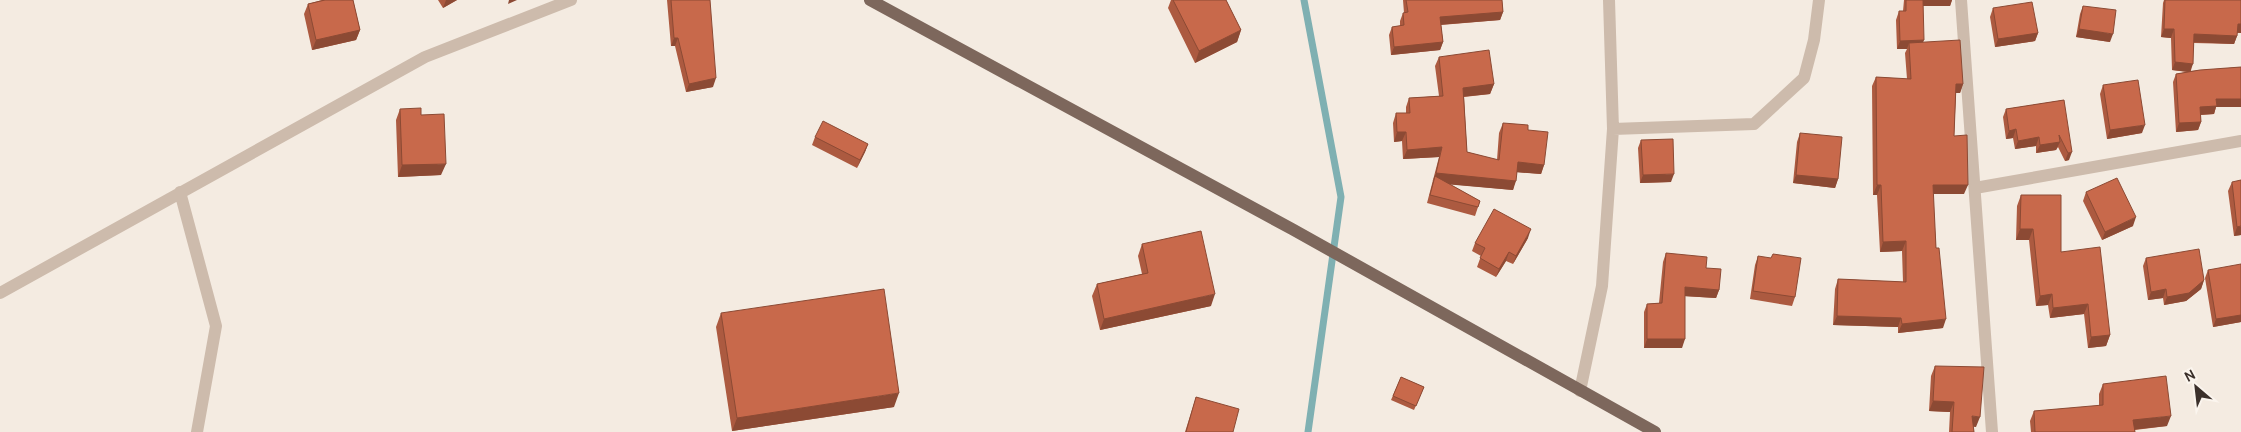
<svg xmlns="http://www.w3.org/2000/svg" width="2241" height="432" font-family="Cabin,sans-serif">
  <style>
    .lines { fill: none; stroke-linecap: round; stroke-linejoin: round }
    .stream { stroke: #7fb0b2; stroke-width: 7 }
    .minor { stroke: #cdbbac; stroke-width: 12 }
    .major { stroke: #7d675c; stroke-width: 12 }
    .wall { fill: #ac5a40 }
    .shaded-wall { fill: #8c4a34 }
    .building { fill: #c8694b; stroke: #8c4a34 }
  </style>
  <rect width="100%" height="100%" fill="#f4ebe1"/>
  <g class="lines">
    <!-- stream -->
    <path class="stream" d="M1304,0L1341,197L1308,432"/>
    <!-- minor -->
    <path class="minor" d="M1961,0L1992,432
      M1613,129L1754,124L1804,78L1814,40L1819,0
      M1975,188L2241,141
      M180,192L216,326L197,432
      M0,293L425,57L571,0
      M1580,391L1602,286L1613,129L1609,0"/>
    <!-- major -->
    <path class="major" d="M870,0L1292,229L1655,432"/>
  </g>
  <!-- wall -->
  <path class="wall" d="M322,0H353L360,30L356,40L312,50L304,14L308,4Z
    M438,0H457L443,8Z
    M667,0H710L713,87L686,92L675,46H671Z
    M1171,0H1226L1241,30L1237,42L1195,63L1168,8Z
    M1403,0H1502L1503,12L1500,20L1441,25L1443,42L1440,50L1391,55L1389,35L1392,27L1400,26V21L1403,13H1404Z
    M1904,0H1952L1950,6H1923V42L1963,84L1960,93H1956L1954,136L1964,194H1933L1936,248L1943,328L1898,333V327L1833,325L1835,289L1838,279L1903,282L1902,251L1880,252L1877,195H1873L1872,86L1876,77L1907,79L1905,53L1907,49H1897L1896,20L1899,11H1903Z
    M2164,0H2241V33H2237V36L2234,44L2194,43L2191,71L2241,67V107H2216L2214,114L2201,115V122L2198,130L2176,132L2173,82L2176,74L2187,72L2172,70L2171,38L2161,37L2163,3Z
    M2083,6L2110,42L2076,37L2080,14Z
    M1993,8L2038,33L2035,41L1995,47L1990,17Z
    M1439,57L1494,84L1490,94L1464,97L1467,152L1497,160L1499,133L1503,123L1528,130L1544,165L1541,174L1517,172L1513,190L1449,184L1480,201L1475,216L1427,203L1439,157L1403,159L1402,141L1394,142L1393,123L1396,113H1406V107L1409,98L1439,96L1435,66Z
    M2103,85L2142,133L2107,139L2100,94Z
    M2064,100L2069,160L2065,161L2058,147L2056,150L2036,153V146L2015,149L2013,138L2006,139L2003,117L2006,109Z
    M400,109L421,115L441,175L398,177L396,120Z
    M1800,133L1838,179L1835,188L1793,183L1797,142Z
    M815,137L868,144L865,152L857,168L812,145Z
    M1641,140L1671,182L1640,183L1638,148Z
    M2232,182L2241,235L2234,236L2228,191Z
    M2086,192L2133,226L2102,240L2083,201Z
    M2021,195L2061,252L2110,335L2106,346L2088,348L2084,314L2050,318L2048,305L2036,306L2029,240H2016L2017,206Z
    M1528,238L1513,264L1506,261L1496,277L1477,267L1481,256L1472,251L1475,243Z
    M1142,244L1211,306L1100,330L1092,296L1097,284L1142,274L1138,256Z
    M1666,253L1706,268L1719,290L1716,298L1685,296L1682,348H1644V312L1647,304L1659,303L1663,262Z
    M1758,256L1795,297L1792,306L1750,299L1755,265Z
    M2146,258L2204,280L2201,289L2186,301L2164,305L2163,298L2148,300L2143,266Z
    M2241,266V322L2213,327L2205,278L2208,270Z
    M721,313L894,407L732,431L716,327Z
    M1935,366L1976,427L1973,426L1974,432H1949L1950,412L1929,411L1931,376Z
    M1401,377L1424,387L1414,410L1391,400Z
    M2103,384L2167,426L2135,430V432H2031L2030,421L2034,411L2099,406V394Z
    M1196,397L1233,432H1185Z"/>
  <!-- shaded-wall -->
  <path class="shaded-wall" d="M446,0H457L443,8Z
    M509,0H517L508,4Z
    M1922,0H1952L1950,6H1920Z
    M1503,12L1500,20L1437,25L1440,17Z
    M2238,24H2241V33L2235,32Z
    M2079,29L2113,34L2110,42L2076,37Z
    M2164,29H2174L2171,38L2161,37Z
    M360,30L356,40L312,50L316,40Z
    M1241,30L1237,42L1195,63L1199,51Z
    M2038,33L2035,41L1995,47L1998,39Z
    M2194,34L2237,36L2234,44L2191,42Z
    M674,38H678L675,46H671Z
    M1924,40L1921,48L1909,43L1907,49H1897L1900,41Z
    M1443,42L1440,50L1391,55L1394,47Z
    M2175,62L2193,64L2190,72L2172,70Z
    M716,78L713,87L686,92L689,84Z
    M1494,84L1490,94L1460,97L1463,88Z
    M1956,84H1963L1960,93H1953Z
    M2216,99H2241V107H2216L2214,114L2197,115L2200,107Z
    M2201,122L2198,130L2176,132L2179,123Z
    M2145,125L2142,133L2107,139L2110,130Z
    M2016,129L2013,138L2006,139L2009,131Z
    M1397,132H1406L1402,141L1394,142Z
    M2039,137L2036,146L2015,149L2018,141Z
    M2060,142L2056,150L2036,153L2040,145Z
    M868,144L865,152L857,168L860,160Z
    M1442,147L1439,157L1403,159L1407,150Z
    M2072,152L2069,160L2065,161L2068,153Z
    M1518,162L1544,165L1541,174L1514,172Z
    M446,164L441,175L398,177L402,165Z
    M1436,173L1516,181L1513,190L1433,183L1435,176L1432,182Z
    M1674,174L1671,182L1640,183L1643,175Z
    M1796,175L1838,179L1835,188L1793,183Z
    M1877,185H1881L1877,195H1873Z
    M1933,185H1968L1964,194H1930Z
    M2136,217L2133,226L2102,240L2105,232Z
    M2241,226V235L2234,236L2237,227Z
    M1531,229L1528,238L1513,264L1516,256Z
    M2020,229H2033L2029,240H2016Z
    M1906,241L1902,251L1880,252L1883,242Z
    M1509,252L1506,261L1496,277L1499,269Z
    M2204,280L2201,289L2186,301L2164,305L2167,297Z
    M1685,287L1719,290L1716,298L1682,296Z
    M2166,289L2163,298L2148,300L2151,292Z
    M1215,294L1211,306L1100,330L1104,319Z
    M2052,294L2048,305L2036,306L2040,296Z
    M2088,304L2084,314L2050,318L2053,308Z
    M2241,315V322L2213,327L2216,319Z
    M1837,316L1901,318L1898,327L1833,325Z
    M1946,319L1943,328L1898,333L1902,324Z
    M2110,335L2106,346L2088,348L2091,337Z
    M1647,339H1685L1682,348H1644Z
    M899,393L894,407L732,431L737,418Z
    M1933,401L1954,402L1950,412L1929,411Z
    M1972,416L1980,417L1976,427L1968,426Z
    M2171,416L2167,426L2130,430L2133,420Z"/>
  <!-- building -->
  <path class="building" d="M325,0H353L360,30L316,40L308,4Z
    M671,0H710L716,78L689,84L678,38H674Z
    M1173,0H1226L1241,30L1199,51Z
    M1406,0H1502L1503,12L1440,17L1443,42L1394,47L1392,27L1404,25L1403,13L1408,12Z
    M1906,0H1923L1924,40L1900,41L1899,11H1906Z
    M2165,0H2241V24H2238L2237,36L2194,34L2193,64L2175,62L2174,29H2164Z
    M2032,2L2038,33L1998,39L1993,8Z
    M2083,6L2116,10L2113,34L2079,29Z
    M1960,40L1963,84H1956L1954,136L1967,135L1968,185H1933L1936,248H1939L1946,319L1902,324L1901,318L1837,316L1838,279L1906,282V241L1883,242L1881,185H1877L1876,77L1911,79L1909,43Z
    M1489,50L1494,84L1463,88L1467,152L1499,160L1503,123L1528,125V130L1548,132L1544,165L1518,162L1516,181L1436,173L1442,147L1407,150L1406,132H1397L1396,113H1410L1409,98L1443,96L1439,57Z
    M2241,67V99H2216L2217,106L2200,107L2201,122L2179,123L2176,74L2200,70Z
    M2138,80L2145,125L2110,130L2103,85Z
    M2064,100L2072,152L2068,153L2059,135L2060,142L2040,145L2039,137L2018,141L2016,129L2009,131L2006,109Z
    M421,108V115L444,114L446,164L402,165L400,109Z
    M823,121L868,144L860,160L815,137Z
    M1800,133L1842,137L1838,179L1796,175Z
    M1673,139L1674,174L1643,175L1641,140Z
    M1435,176L1480,201L1478,207L1430,195Z
    M2117,178L2136,217L2105,232L2086,192Z
    M2241,180V226L2237,227L2232,182Z
    M2021,195H2061V252L2100,247L2110,335L2091,337L2088,304L2053,308L2052,294L2040,296L2033,229H2020Z
    M1494,209L1531,229L1516,256L1509,252L1499,269L1480,258L1485,248L1475,243Z
    M1201,231L1215,294L1104,319L1097,284L1148,273L1142,244Z
    M2199,249L2204,280L2189,293L2167,297L2166,289L2151,292L2146,258Z
    M1666,253L1707,257L1706,268L1721,269L1719,290L1685,287V339H1647V304L1662,303Z
    M1773,254L1801,258L1795,297L1753,291L1758,256L1771,258Z
    M2241,264V315L2216,319L2208,270Z
    M884,289L899,393L737,418L721,313Z
    M1935,366L1984,367L1980,417L1972,416L1974,432H1952L1954,402L1933,401Z
    M2166,376L2171,416L2133,420L2135,432H2035L2034,411L2103,405V384Z
    M1401,377L1424,387L1416,406L1393,396Z
    M1196,397L1239,409L1233,432H1186Z"/>
  <!-- north arrow -->
  <g transform="translate(2196 387) rotate(332)" stroke="#fbf5ee" stroke-width="4" paint-order="stroke">
  <path d="M0-4L9 19L0 12L-9 19Z" fill="#3b302b"/>
  <text y="-8" font-size="14" font-weight="bold" text-anchor="middle" fill="#3b302b">N</text>
  </g>
</svg>
